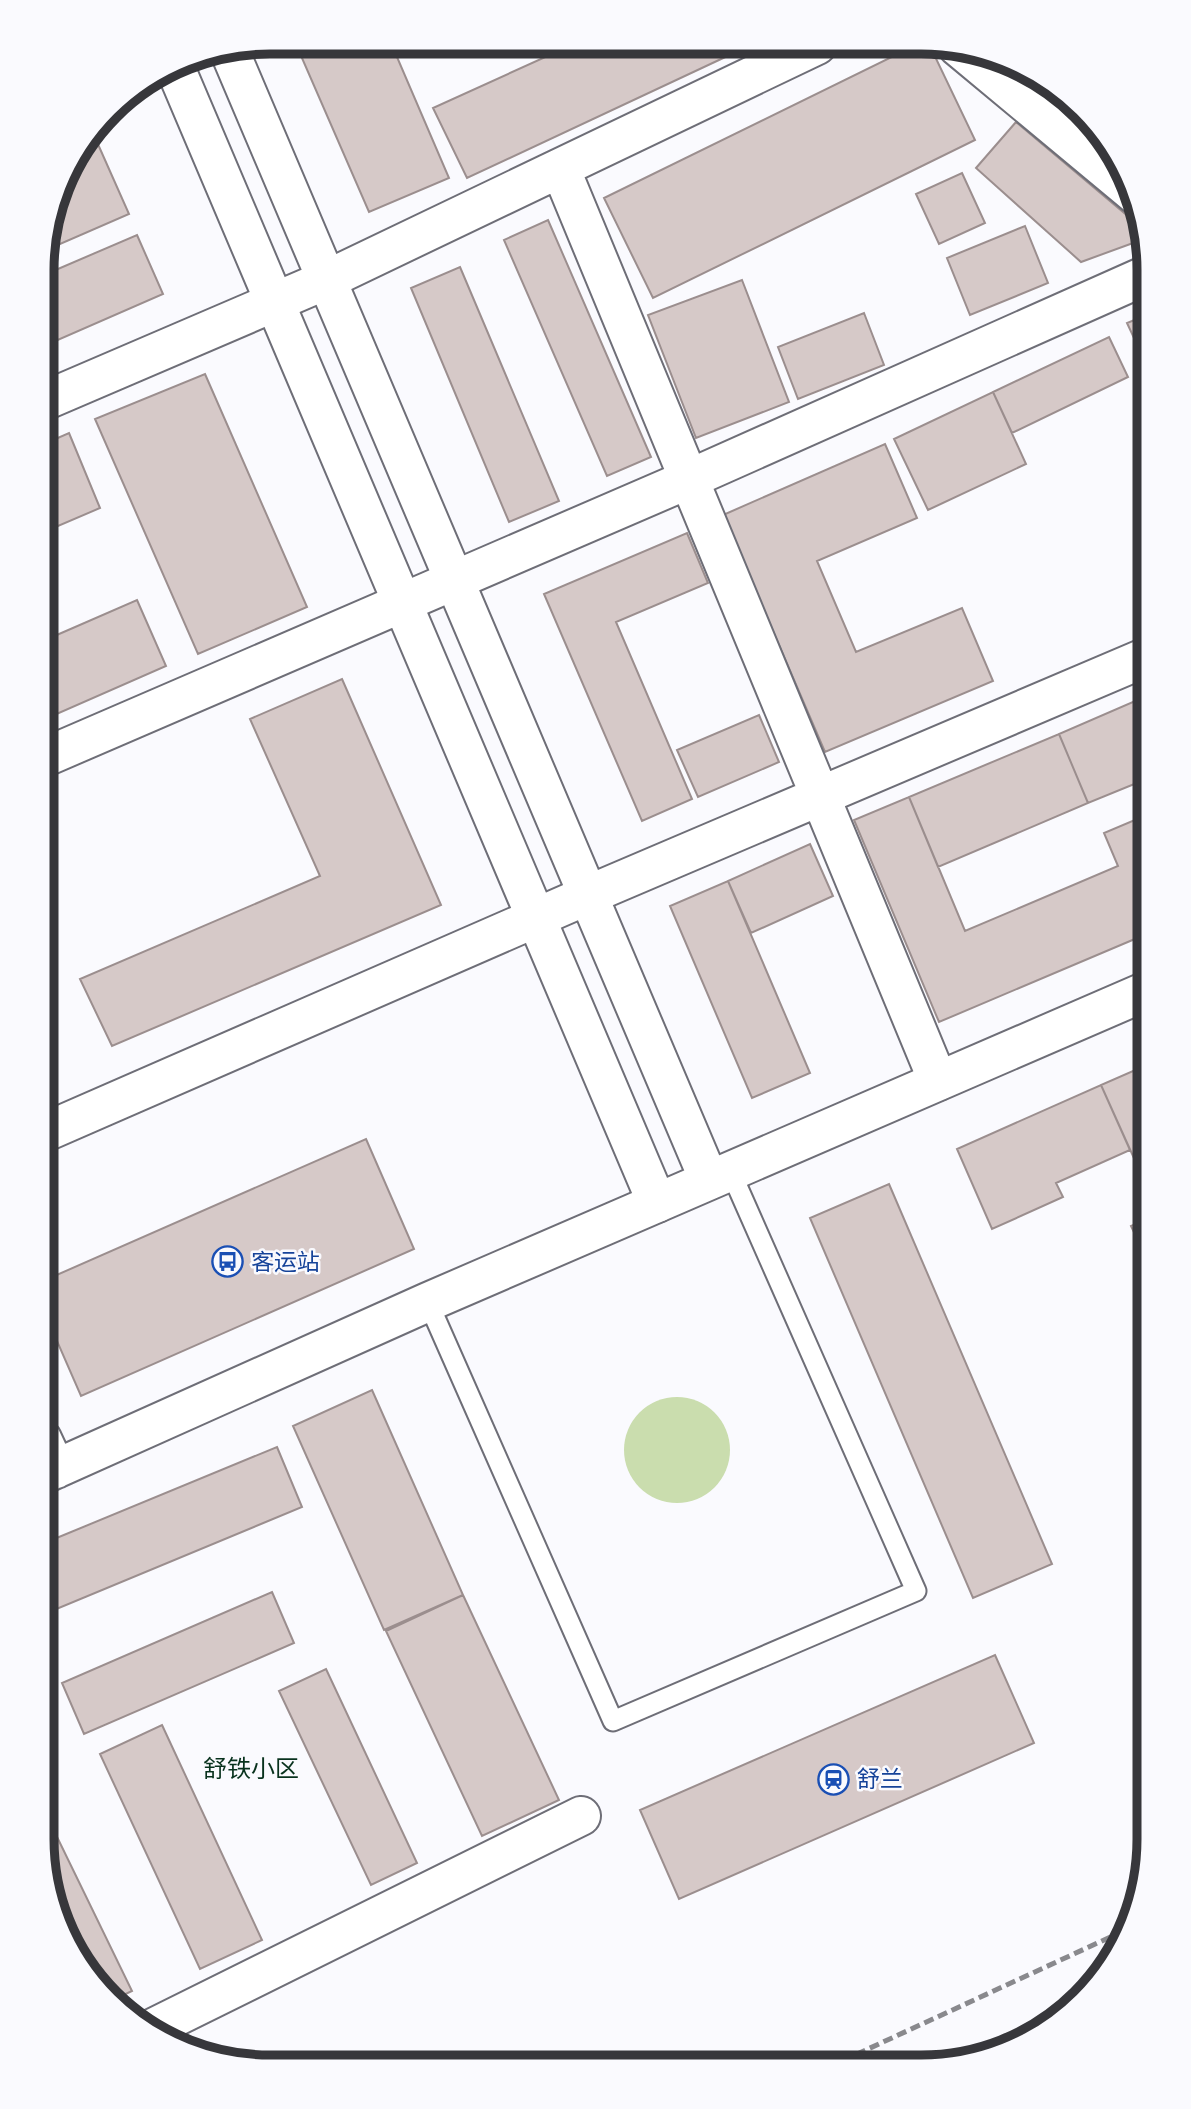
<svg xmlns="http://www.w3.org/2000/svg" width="1191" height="2109" font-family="'Exo 2','Noto Sans SC',sans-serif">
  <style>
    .green { fill: #caddae }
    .building { fill: #d6c9c8; stroke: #9b8e8e; stroke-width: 2 }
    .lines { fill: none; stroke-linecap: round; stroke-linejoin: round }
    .service-casing { stroke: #6e6e77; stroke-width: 23 }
    .minor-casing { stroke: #6e6e77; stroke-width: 42 }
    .tertiary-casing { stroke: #6e6e77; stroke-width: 42 }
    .service { stroke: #fff; stroke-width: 19 }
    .minor { stroke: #fff; stroke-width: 38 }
    .tertiary { stroke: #fff; stroke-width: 38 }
    .rail { stroke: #89898d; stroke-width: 5; stroke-dasharray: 10 5; stroke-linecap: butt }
    .labels { text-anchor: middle; stroke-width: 5; stroke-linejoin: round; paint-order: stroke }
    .transit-label { font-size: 23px; fill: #164399; stroke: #fafafe; text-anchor: start }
    .neighbourhood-label { font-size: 24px; fill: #08321d; stroke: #fafafe }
    .rim { fill: none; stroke: #37373b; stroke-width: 9 }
  </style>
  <rect width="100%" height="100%" fill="#fafafe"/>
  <!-- green -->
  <path class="green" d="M624 1450a53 53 0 1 1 106 0a53 53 0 1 1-106 0Z"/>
  <!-- building -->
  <path class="building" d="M295,42L391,43L449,178L369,212Z
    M574,44L751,45L467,178L433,108Z
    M914,46H930L975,140L653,298L604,198Z
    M1016,122L1142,228L1144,239L1081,262L976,168Z
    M93,133L129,214L44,251V241L66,169Z
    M962,173L985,223L939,244L916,194Z
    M548,220L651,457L607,476L504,240Z
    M1025,226L1048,283L970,315L947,258Z
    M137,235L163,294L44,346V275Z
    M460,267L559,501L509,522L411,288Z
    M742,280L789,402L696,438L648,315Z
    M864,313L884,365L798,399L778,347Z
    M1149,314V365L1147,366L1127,323Z
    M1109,337L1128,377L1012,433L993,392Z
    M205,374L307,607L198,654L95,419Z
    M993,392L1026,464L928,510L894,439Z
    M69,433L100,508L44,532V444Z
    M885,444L917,518L817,561L856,652L962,608L993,681L825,752L723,515Z
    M687,533L708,583L616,622L692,799L642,821L544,594Z
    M137,600L166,666L43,720V641Z
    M342,679L441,905L112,1046L80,979L320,876L250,719Z
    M1149,695V778L1088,803L1059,734Z
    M759,715L779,762L698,797L677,750Z
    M1059,734L1088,803L938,867L909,797Z
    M909,797L965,931L1118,866L1104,833L1149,814V933L939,1022L854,820Z
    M810,844L833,896L751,933L728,881Z
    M728,881L810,1073L752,1098L670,906Z
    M43,889L49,903L43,906Z
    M1149,1064V1160L1137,1165L1101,1085Z
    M1101,1085L1130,1150L1056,1183L1063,1197L992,1229L957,1149Z
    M366,1139L414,1249L81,1396L43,1309V1281Z
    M889,1184L1052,1564L973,1598L810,1218Z
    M1149,1218V1264L1131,1226Z
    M372,1390L463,1595L384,1630L293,1426Z
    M277,1447L302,1507L42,1615V1544Z
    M272,1592L294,1643L84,1734L62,1683Z
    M463,1595L559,1800L482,1836L386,1631Z
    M995,1655L1034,1743L679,1899L640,1810Z
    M326,1669L417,1863L371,1885L279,1691Z
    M162,1725L262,1940L200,1969L100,1754Z
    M42,1806L132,1991L113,2000L54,1912L42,1838Z"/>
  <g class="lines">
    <defs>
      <path id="service" d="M428,1302L613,1721L916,1591L730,1170"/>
      <path id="minor" d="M957,46L1136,195
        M561,170L938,1081
        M44,401L326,280L817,45
        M43,758L689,479L1149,274
        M43,1133L588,895L1149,656
        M42,1439L56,1469
        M42,1475L428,1302L657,1203
        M151,2029L581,1816"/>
      <path id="tertiary" d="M229,50L709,1180
        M174,65L657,1203L1149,990"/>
    </defs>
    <!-- service casing -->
    <use href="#service" class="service-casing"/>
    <!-- minor casing -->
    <use href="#minor" class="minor-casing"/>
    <!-- tertiary casing -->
    <use href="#tertiary" class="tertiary-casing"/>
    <!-- service -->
    <use href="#service" class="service"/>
    <!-- minor -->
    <use href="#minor" class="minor"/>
    <!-- tertiary -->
    <use href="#tertiary" class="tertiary"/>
    <!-- rail -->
    <path class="rail" d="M829,2067L1130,1928"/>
  </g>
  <!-- icons -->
  <defs>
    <symbol id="bus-ring" viewBox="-11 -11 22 22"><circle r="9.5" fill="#fafafe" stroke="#1a4fb4" stroke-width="1.5"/><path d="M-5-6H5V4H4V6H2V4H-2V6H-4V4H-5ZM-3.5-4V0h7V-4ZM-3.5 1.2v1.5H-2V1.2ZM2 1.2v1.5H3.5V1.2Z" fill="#1a4fb4"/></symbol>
    <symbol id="station-ring" viewBox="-11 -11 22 22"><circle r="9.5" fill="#fafafe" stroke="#1a4fb4" stroke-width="1.5"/><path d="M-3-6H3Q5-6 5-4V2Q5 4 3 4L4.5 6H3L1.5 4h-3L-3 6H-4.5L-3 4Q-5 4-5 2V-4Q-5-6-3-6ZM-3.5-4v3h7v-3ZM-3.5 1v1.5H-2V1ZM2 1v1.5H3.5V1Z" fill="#1a4fb4"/></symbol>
  </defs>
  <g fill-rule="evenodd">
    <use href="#bus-ring" x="210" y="1244" width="35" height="35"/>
    <use href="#station-ring" x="816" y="1762" width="35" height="35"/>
  </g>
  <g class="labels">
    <!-- transit labels -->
    <g class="transit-label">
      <text x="251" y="1270">客运站</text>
      <text x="857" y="1787">舒兰</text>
    </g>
    <!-- neighbourhood labels -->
    <g class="neighbourhood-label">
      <text x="251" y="1777">舒铁小区</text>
    </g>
  </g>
  <!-- crop -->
  <path d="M0 0H1191V2109H0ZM270 54H921A216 216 0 0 1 1137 270V1839A216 216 0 0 1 921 2055H270A216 216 0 0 1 54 1839V270A216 216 0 0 1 270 54Z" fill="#fafafe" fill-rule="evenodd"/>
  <path class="rim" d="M270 54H921A216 216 0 0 1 1137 270V1839A216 216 0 0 1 921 2055H270A216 216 0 0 1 54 1839V270A216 216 0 0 1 270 54Z"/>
</svg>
